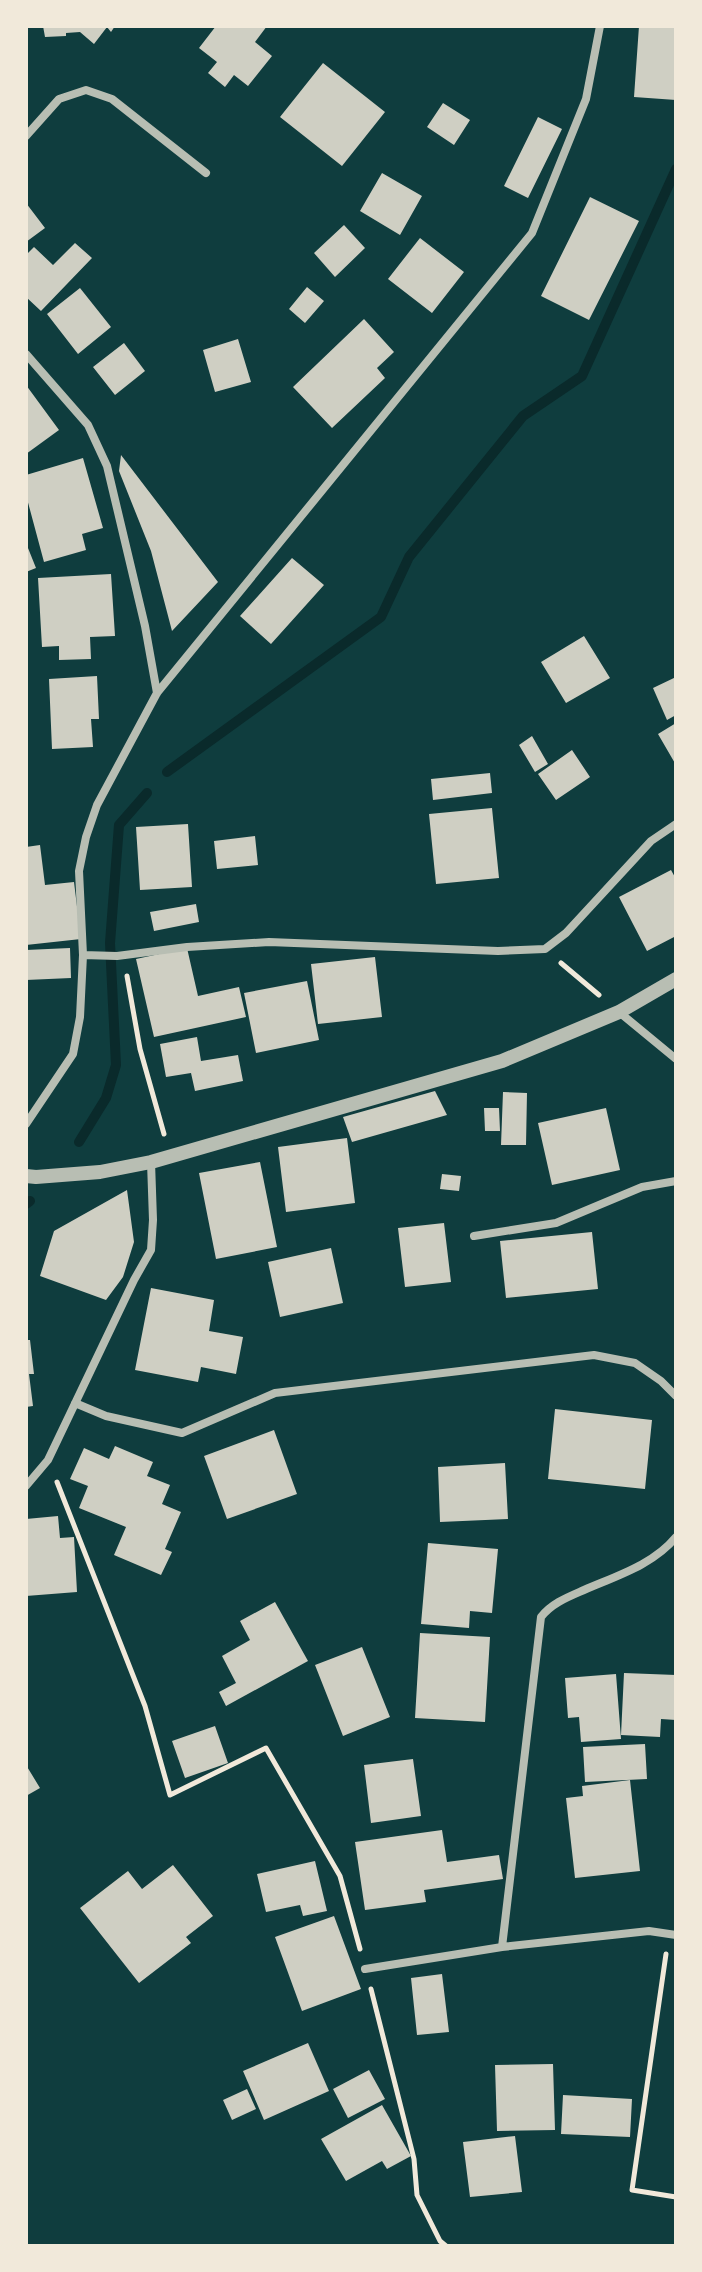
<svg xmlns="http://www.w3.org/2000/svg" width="702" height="2272" font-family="Karla,sans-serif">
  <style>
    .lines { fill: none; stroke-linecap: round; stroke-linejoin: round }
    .stream { stroke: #0a2a2b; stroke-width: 10 }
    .building { fill: #cfcfc3 }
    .path { stroke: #f1e9da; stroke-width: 5 }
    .minor { stroke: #b8beb3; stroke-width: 8 }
    .tertiary { stroke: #b8beb3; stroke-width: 14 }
  </style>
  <rect width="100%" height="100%" fill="#0f3d3e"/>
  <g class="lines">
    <!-- stream -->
    <path class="stream" d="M167,772L381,617L409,557L523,416L582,376L676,169
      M79,1142L106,1098L116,1065L110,943L119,825L147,793
      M26,1204L30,1201"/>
  </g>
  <!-- building -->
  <path class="building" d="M43,26H115L111,32L107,27L94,44L80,32L66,33V36L45,37Z
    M216,26H267L255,42L272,56L248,86L234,75L225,87L208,73L217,62L199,48Z
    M639,26H676V100L634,97Z
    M323,63L385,112L342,166L280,117Z
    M443,103L470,120L454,145L427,127Z
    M538,117L562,129L528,198L504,186Z
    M382,173L422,196L400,235L360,211Z
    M590,197L639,221L589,320L541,296Z
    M26,203L45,228L26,242Z
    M344,225L365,248L335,277L314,253Z
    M420,238L464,272L432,313L388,279Z
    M75,243L92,258L41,311L26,297V255L34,247L53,265Z
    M307,287L324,301L305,323L289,309Z
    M80,288L111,327L78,354L47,314Z
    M364,319L394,352L377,368L385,378L332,428L293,387Z
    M238,339L251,382L215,392L203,350Z
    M124,343L145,371L115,395L93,367Z
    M26,385L59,430L26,454Z
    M121,455L218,582L172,631L151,551L119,471Z
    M83,458L103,528L82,534L86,550L44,562L26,495V475Z
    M26,543L36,568L26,572Z
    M292,558L324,585L271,644L240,616Z
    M111,574L115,636L90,637L91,659L59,660V646L42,647L38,578Z
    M584,636L610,678L566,703L541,662Z
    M97,676L99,719H91L93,747L52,749L49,679Z
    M676,677V715L667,720L653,688Z
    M676,723V765L658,734Z
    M532,736L548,764L535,772L519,745Z
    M572,750L590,777L556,800L538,774Z
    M490,773L492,793L433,800L431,779Z
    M492,808L499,878L436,884L429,814Z
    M188,824L192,887L140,890L136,827Z
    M255,836L258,865L217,869L214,841Z
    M40,845L45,885L74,882L81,939L26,945V847Z
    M671,870L676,879V936L647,951L619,897Z
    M196,904L199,922L154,931L150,912Z
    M70,948L71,978L26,980V950Z
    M187,948L198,996L239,987L246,1017L154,1037L136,959Z
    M375,957L382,1017L318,1024L311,964Z
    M307,981L319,1040L256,1053L244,993Z
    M197,1037L201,1061L238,1055L243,1081L195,1091L191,1073L166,1077L160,1044Z
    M435,1091L447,1115L352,1142L343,1117Z
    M503,1092L527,1093L526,1145H501Z
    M484,1108H499L500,1131H485Z
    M606,1108L620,1170L552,1185L538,1123Z
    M347,1138L355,1203L286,1212L278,1147Z
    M260,1162L277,1247L216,1259L199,1173Z
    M442,1174L461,1176L459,1191L440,1189Z
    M127,1190L134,1242L123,1277L106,1300L40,1276L54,1231Z
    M444,1223L451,1282L405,1287L398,1228Z
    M592,1232L598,1289L506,1298L500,1241Z
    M331,1248L343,1303L280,1317L268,1262Z
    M151,1288L214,1300L209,1331L243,1337L236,1374L201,1367L198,1382L135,1370Z
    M26,1340H30L34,1374H29L33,1406L26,1407Z
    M555,1409L652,1420L645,1489L548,1479Z
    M274,1430L297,1494L227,1519L204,1456Z
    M115,1446L153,1462L147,1476L170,1485L162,1504L181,1512L165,1549L172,1552L161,1575L114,1555L126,1527L79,1508L88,1486L70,1479L84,1448L109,1459Z
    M505,1463L508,1519L440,1522L438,1467Z
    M58,1516L60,1538L74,1537L77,1592L26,1596V1519Z
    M428,1543L498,1549L492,1613L470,1611L469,1628L421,1624Z
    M275,1602L308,1661L226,1706L219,1692L236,1683L222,1656L250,1640L240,1621Z
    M420,1633L490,1637L485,1722L415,1718Z
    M362,1647L390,1717L343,1736L315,1665Z
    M624,1673L676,1675V1720L661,1719L660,1737L621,1735Z
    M616,1674L621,1739L581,1742L579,1717L568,1718L565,1678Z
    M215,1726L228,1763L185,1778L172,1741Z
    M645,1744L647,1779L585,1782L583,1747Z
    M413,1759L421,1816L371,1823L364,1765Z
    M26,1765L40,1788L26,1796Z
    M630,1780L640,1871L575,1878L566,1798L583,1796L582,1786Z
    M442,1830L447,1862L499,1855L503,1879L424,1890L426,1902L365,1910L355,1842Z
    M315,1861L327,1911L303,1916L300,1905L266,1912L257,1874Z
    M173,1865L213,1916L186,1937L191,1943L139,1983L80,1908L128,1871L142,1889Z
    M334,1916L361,1989L302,2011L275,1937Z
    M442,1974L449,2032L417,2035L411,1978Z
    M308,2043L329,2091L264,2120L243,2071Z
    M553,2064L555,2130L497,2131L495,2065Z
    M369,2070L385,2099L348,2118L333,2089Z
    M247,2089L256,2109L232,2120L223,2100Z
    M563,2095L632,2099L630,2137L561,2134Z
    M382,2105L411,2156L387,2169L382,2161L346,2181L321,2139Z
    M515,2136L522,2192L470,2197L463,2142Z"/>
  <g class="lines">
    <!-- path -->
    <path class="path" d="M561,963L599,995
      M127,976L140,1049L164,1134
      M57,1482L145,1706L170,1795L266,1748L340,1876L360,1949
      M666,1954L632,2190L676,2197
      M371,1989L414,2159L417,2195L440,2241L446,2246"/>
    <!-- minor -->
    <path class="minor" d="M26,136L59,99L86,90L112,99L206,173
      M26,354L88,425L107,466L145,626L157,693
      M83,955L117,956L187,947L269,942L498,951L545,949L566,933L651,841L676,824
      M619,1012L676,1059
      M26,1124L73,1054L80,1017L83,955L79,871L86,837L97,805L157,693L532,233L586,99L600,26
      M474,1236L556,1223L642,1187L676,1181
      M75,1403L106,1416L182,1433L275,1393L594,1355L635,1363L661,1381L676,1396
      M26,1486L48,1460L134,1280L151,1250L153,1220L151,1162
      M502,1947L541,1617C552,1603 568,1597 584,1590C616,1576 653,1565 676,1537
      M365,1969L502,1947L649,1931L676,1935"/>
    <!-- tertiary -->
    <path class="tertiary" d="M26,1176L36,1177L100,1172L151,1162L502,1061L619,1012L676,979"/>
  </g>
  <!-- border -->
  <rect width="702" height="2272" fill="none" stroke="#f1e9da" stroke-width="56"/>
</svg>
